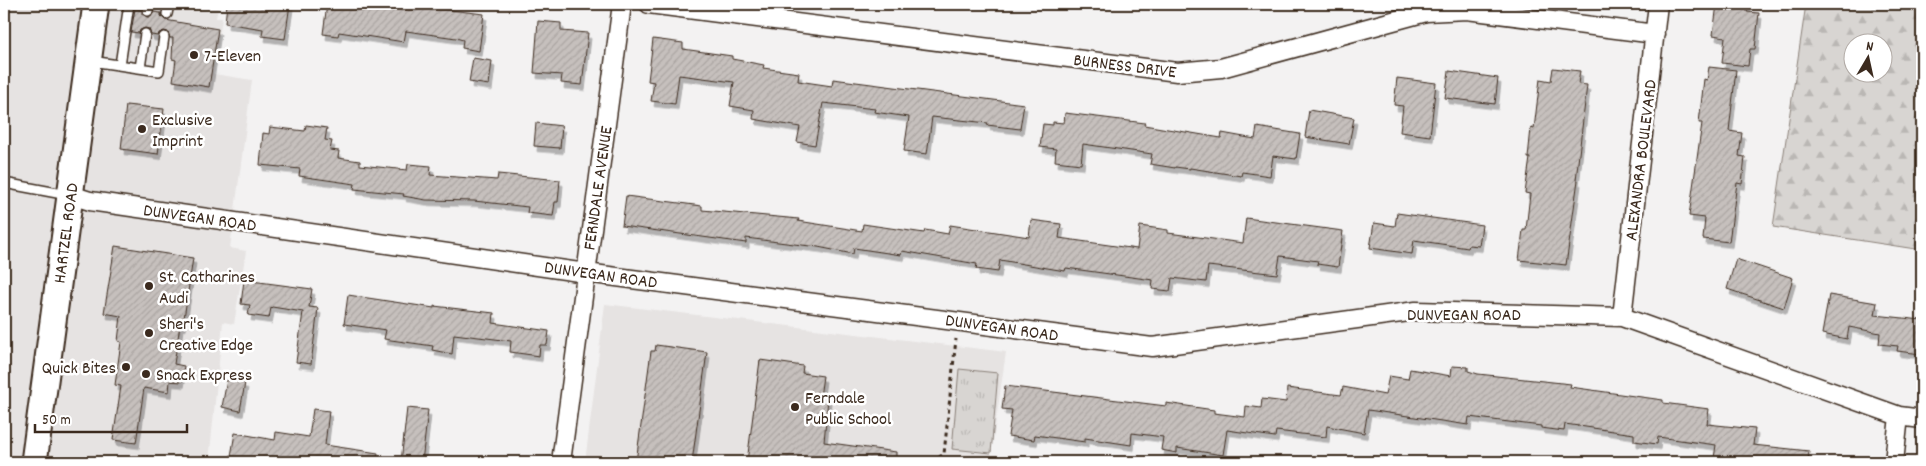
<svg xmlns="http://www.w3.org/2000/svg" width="1926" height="466" font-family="Dekko,sans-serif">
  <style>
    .built { fill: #e6e3e2 }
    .forest { fill: url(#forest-firs); stroke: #8a8078; fill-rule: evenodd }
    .park { fill: url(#park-tufts); stroke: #8a8078 }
    .building { fill: url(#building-hatch); stroke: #3b2a1e; filter: url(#shadow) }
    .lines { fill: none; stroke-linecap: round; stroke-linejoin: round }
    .lane-casing { stroke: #3b2a1e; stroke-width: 12 }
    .street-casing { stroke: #3b2a1e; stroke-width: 21 }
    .secondary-casing { stroke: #3b2a1e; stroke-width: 29 }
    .path { stroke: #3b2a1e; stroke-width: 3; stroke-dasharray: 4 4; stroke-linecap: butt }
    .lane { stroke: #fff; stroke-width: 9 }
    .street { stroke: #fff; stroke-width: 18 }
    .secondary { stroke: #fff; stroke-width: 25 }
    .poi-dot { fill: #3b2a1e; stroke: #fff; stroke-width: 2 }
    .labels { text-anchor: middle; stroke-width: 5; stroke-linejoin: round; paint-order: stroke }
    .poi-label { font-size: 18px; fill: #3b2a1e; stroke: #fff; text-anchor: start }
    .street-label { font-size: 18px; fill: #3b2a1e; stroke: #fff }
  </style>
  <defs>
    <pattern id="forest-firs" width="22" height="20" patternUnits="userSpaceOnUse" patternTransform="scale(1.25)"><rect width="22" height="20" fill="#d8d5d2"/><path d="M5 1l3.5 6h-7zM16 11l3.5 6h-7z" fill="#bab7b4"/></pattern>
    <pattern id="park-tufts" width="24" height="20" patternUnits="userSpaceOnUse" patternTransform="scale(1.25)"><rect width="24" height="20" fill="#d8d5d2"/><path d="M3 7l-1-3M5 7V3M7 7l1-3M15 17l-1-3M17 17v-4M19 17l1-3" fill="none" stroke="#bab7b4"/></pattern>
    <pattern id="building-hatch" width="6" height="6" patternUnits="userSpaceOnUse" patternTransform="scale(1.25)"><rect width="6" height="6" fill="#c6c0bd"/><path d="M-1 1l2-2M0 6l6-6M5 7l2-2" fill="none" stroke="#aba5a2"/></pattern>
    <filter id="shadow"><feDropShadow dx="3" dy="5.5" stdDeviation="0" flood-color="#0004"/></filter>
  </defs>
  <rect width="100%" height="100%" fill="#f3f2f2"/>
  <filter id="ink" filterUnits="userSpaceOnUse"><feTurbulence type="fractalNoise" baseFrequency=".02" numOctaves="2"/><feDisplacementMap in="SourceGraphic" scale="10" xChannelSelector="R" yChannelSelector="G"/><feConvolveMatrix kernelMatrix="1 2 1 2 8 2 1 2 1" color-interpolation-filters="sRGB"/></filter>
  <g filter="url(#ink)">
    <!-- built -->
    <path class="built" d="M4,4H219L216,18H222L214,74L252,80L230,248L246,251L234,324L223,322L209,462H4Z
      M605,304L1006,352L990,462H585Z"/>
    <!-- forest -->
    <path class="forest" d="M1806,4H1922V250L1773,227ZM1854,42H1884V72H1854Z"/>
    <!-- park -->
    <path class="park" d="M959,369L998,373L991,453L952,449Z"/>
    <!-- building -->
    <path class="building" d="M227,4H290L285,39L262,36L263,29L225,23Z
      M327,4H400L484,14L479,51L462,48L463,40L456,38L406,31L404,42L339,32L338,36L323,34Z
      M1717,4H1748L1747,12L1759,13L1755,49H1750L1748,66L1722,63L1725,37L1713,35Z
      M135,9L142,10V14L147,17H151L154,12L161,13V16L165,20L218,29L209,87L173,81L176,60L172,59L173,38H170L168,32L164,31L159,33L158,36L151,35L149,29L145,28L140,30L139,33L131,32Z
      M538,21L561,23V31L588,33L582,85L561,83L562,75L534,73Z
      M653,39L683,43V49L732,56V59L764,65L763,68L799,73L798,81L832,86L833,79L1024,104L1020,129L987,125L988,123L932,117L927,154L904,151L909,117L874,112L875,109L823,103L815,145L797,142L800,127L753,119L754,110L730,106L734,82L679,75L675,104L651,101L654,82L648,81Z
      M473,58L492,61L489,85L469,82Z
      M1709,67L1736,70L1729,131L1742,133L1739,156L1745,157L1742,184L1737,183L1729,242L1703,239L1705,218L1689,216L1702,123H1699L1704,79L1707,80Z
      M1553,68L1580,71L1578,84L1587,85L1576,180H1578L1566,265L1519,260L1523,230H1526L1530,194L1525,193L1530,158H1528L1531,128L1534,129L1540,79L1551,81Z
      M1449,71L1498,78L1495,104L1445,98Z
      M1397,78L1436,83L1430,136L1400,132L1403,106L1394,105Z
      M126,105L164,109L158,154L121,149Z
      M1309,110L1354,118L1349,144L1305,137Z
      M1065,113L1145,123L1144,125L1221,138L1222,133L1255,139L1257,127L1300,134L1296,159L1273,156L1270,176L1242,172L1241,176L1190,168V169L1175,167V168L1150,164L1152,154L1083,144L1081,164L1055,161L1056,149L1040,147L1043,124L1053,125V122L1064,123Z
      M536,123L562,126L560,148L534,146Z
      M306,125L327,128L325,140L332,141L330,150L339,151L338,158L360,161V165L407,170L408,164L431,166L430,175L497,180L498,174L560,180L558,202H555L553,216L527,213L528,207L474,201L426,200L403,196L404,194L354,189L355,184L299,176L300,169L260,165L263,133L269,134L270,127L305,131Z
      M626,196L702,206V210L799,219L798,221L862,231L863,224L924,233L925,230L948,234L950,225L1029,237L1031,220L1061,224L1059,238L1137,249L1140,226L1168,230V233L1243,243L1246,218L1343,231L1338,267L1317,264L1318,261L1280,256L1277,274L1208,266L1206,282L1172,278L1170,291L1152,289L1153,280L1066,268L1065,271L1000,260L998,272L976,269L977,264L902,251L901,255L854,248L853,254L818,247L746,238V243L622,226Z
      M1397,213L1482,225L1479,246L1469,245L1468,248L1414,240L1412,254L1370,248L1374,223L1395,226Z
      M115,246L193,258L183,325H180L174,364L184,366L181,382L170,381L169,392L144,388L136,443L113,440L121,386L115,385L121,342L118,341L121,316L104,313Z
      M1736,259L1793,278L1784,308L1727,289Z
      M244,280L312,289L309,307L318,308L311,364L296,362L303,312L272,307L271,308L269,318L248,315L250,305L241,304Z
      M348,295L434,308V306L494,313L493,323L549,331L547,345H540L539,356L510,352L511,341L454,334L452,354L432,350L433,346L384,339L386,330L344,324Z
      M1829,295L1877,303L1875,315L1922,320L1921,354L1897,351L1898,346L1879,344L1880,333L1849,327L1847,339L1822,334Z
      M656,345L707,352L692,462H636L651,351H655Z
      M760,360L803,366L802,373L823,376L820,397L828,398L824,442L896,452V462H747Z
      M1452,366L1468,367V371L1478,374L1571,384L1570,387L1663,400V403L1709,409L1707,424L1755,429L1753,445L1809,451L1808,462H1730V460L1714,458L1716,445L1658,437L1657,444L1634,441V434L1565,424L1564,431L1541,428V426L1469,417L1468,425L1368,410L1364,433L1327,426L1326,437L1276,431L1275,437L1227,430L1223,455L1177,448V453L1161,450L1163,437L1132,433L1131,445L1085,438V442L1035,435L1034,440L1008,436L1012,410L1002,409L1005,386L1166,406V403L1214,410V413L1245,417L1246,406L1261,408L1262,399L1286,402L1287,388L1341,395L1343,387L1385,395L1389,376L1408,379L1410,369L1451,376Z
      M227,380L245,383L240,411L222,407Z
      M407,408L428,410L422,462H401Z
      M313,409L329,411L325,445L378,453L377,462H230L235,433L275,440L276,432L309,437Z"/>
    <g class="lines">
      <defs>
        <path id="lane" d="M148,11L149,4
          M167,14L169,4
          M91,61L159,71L164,37
          M120,65L129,4
          M140,68L145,34
          M4,183L68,195"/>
        <path id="street" d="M649,4L1177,72L1221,68L1426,12L1467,10L1655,34
          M71,195L90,201L586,273L1152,347L1416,311L1622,317L1899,416L1922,419
          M1622,317L1658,4
          M561,462L622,4
          M1894,462L1899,416"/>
        <g id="secondary">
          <path id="s1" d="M34,462L96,4"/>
        </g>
      </defs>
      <!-- lane casing -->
      <use href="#lane" class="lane-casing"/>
      <!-- street casing -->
      <use href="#street" class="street-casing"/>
      <!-- secondary casing -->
      <use href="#secondary" class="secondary-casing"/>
      <!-- path -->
      <path class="path" d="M932,462L944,454L956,339"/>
      <!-- lane -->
      <use href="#lane" class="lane"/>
      <!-- street -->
      <use href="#street" class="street"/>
      <!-- secondary -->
      <use href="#secondary" class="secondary"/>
    </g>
  </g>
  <!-- markers -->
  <g class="poi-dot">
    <circle cx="194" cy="55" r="5"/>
    <circle cx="142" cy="129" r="5"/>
    <circle cx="149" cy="286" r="5"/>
    <circle cx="149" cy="333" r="5"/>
    <circle cx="126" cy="367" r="5"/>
    <circle cx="146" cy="374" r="5"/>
    <circle cx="795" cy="407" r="5"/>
  </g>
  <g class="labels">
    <!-- poi labels -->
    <g class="poi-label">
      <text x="204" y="61">7-Eleven</text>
      <text x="152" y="125">Exclusive<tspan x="152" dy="21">Imprint</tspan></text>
      <text x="159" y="282">St. Catharines<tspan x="159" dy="21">Audi</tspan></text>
      <text x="159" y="329">Sheri's<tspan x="159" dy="21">Creative Edge</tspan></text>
      <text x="116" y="373" text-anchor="end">Quick Bites</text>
      <text x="156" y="380">Snack Express</text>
      <text x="805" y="403">Ferndale<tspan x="805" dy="21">Public School</tspan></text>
    </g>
    <!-- street labels -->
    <g class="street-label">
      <text transform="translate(1125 65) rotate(7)" y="6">BURNESS DRIVE</text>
      <text transform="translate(1640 160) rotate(-83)" y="6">ALEXANDRA BOULEVARD</text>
      <text transform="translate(597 188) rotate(-82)" y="6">FERNDALE AVENUE</text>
      <text transform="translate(200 217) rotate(8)" y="6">DUNVEGAN ROAD</text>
      <text dy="6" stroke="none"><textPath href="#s1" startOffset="231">HARTZEL ROAD</textPath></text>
      <text transform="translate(601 274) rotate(8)" y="6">DUNVEGAN ROAD</text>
      <text x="1464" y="320">DUNVEGAN ROAD</text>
      <text transform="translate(1002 327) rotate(8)" y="6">DUNVEGAN ROAD</text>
    </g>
  </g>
  <!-- margin -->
  <rect width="1926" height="466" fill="none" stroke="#fff" stroke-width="20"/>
  <rect x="10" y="10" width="1906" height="446" fill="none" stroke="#3b2a1e" stroke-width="2" filter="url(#ink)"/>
  <!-- north arrow -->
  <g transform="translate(1868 58) rotate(9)"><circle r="24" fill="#ffffff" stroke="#b1aaa5"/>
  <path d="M0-4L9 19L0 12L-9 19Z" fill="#3b2a1e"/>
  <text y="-8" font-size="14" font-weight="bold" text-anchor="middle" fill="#3b2a1e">N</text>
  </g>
  <!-- scale -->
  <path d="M35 424v8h152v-8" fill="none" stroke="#3b2a1e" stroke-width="2.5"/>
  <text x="42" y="424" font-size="15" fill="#3b2a1e" stroke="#ffffff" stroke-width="4" paint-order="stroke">50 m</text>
</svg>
